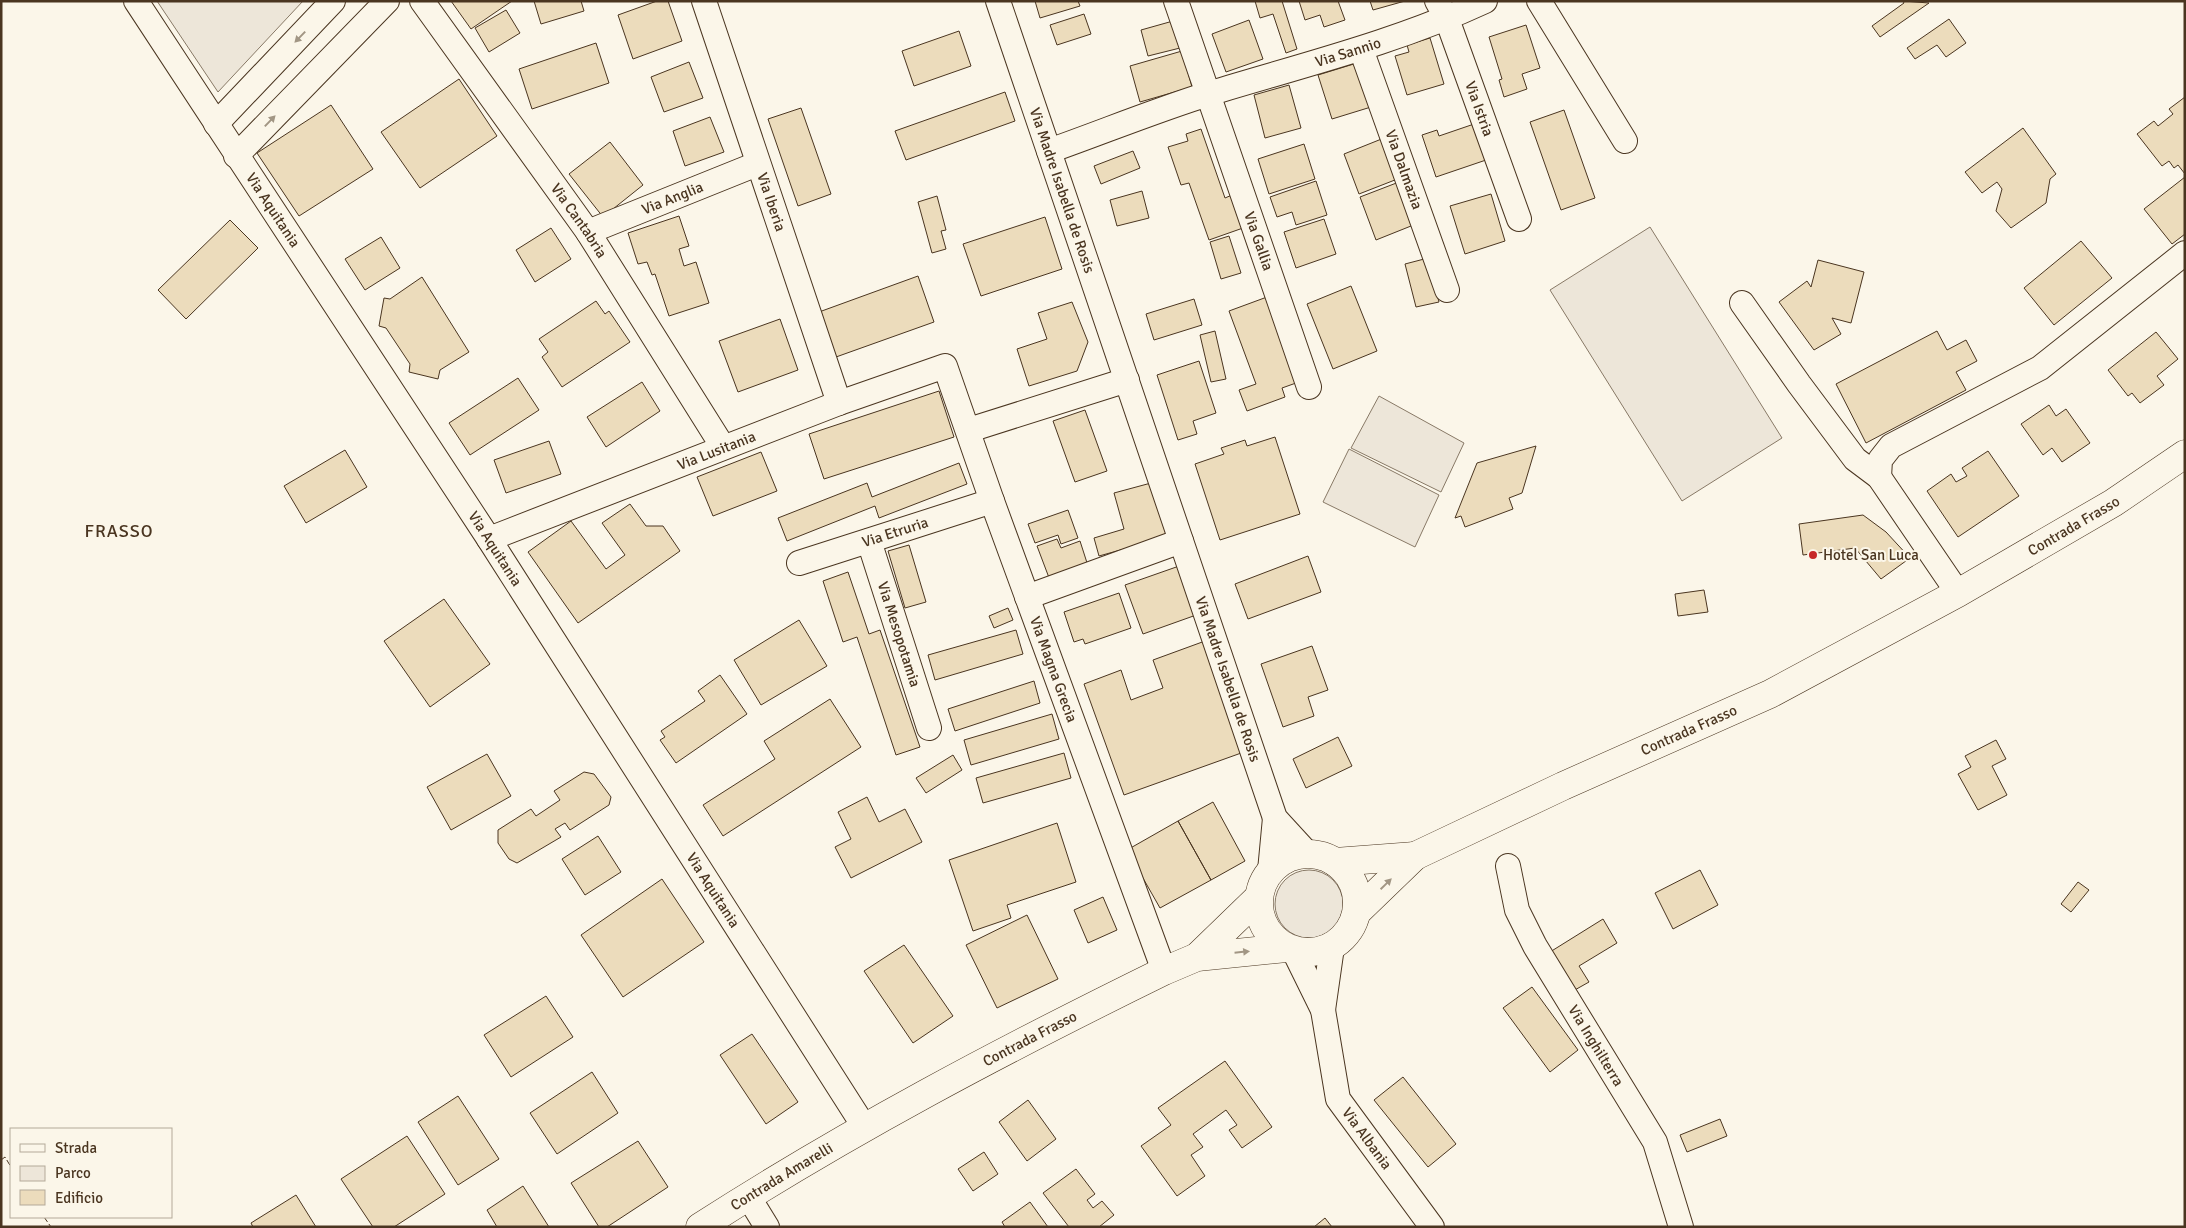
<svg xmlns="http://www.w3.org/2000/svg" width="2186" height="1228" font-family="Signika,sans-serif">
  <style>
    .green { fill: #ede6d9; stroke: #887966 }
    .building { fill: #ecdcbc; stroke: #4a3520 }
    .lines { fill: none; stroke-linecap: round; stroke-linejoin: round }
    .minor-casing { stroke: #4a3520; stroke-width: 26 }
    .major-casing { stroke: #4a3520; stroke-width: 29 }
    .minor { stroke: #fbf6e9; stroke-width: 24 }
    .major { stroke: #fbf6e9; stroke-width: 28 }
    .fence { stroke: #4a3520; stroke-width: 1; stroke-dasharray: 6 2.5; stroke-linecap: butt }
    .oneway { fill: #a29684 }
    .poi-dot { fill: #c62828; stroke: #fbf6e9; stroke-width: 2 }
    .labels { text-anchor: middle; stroke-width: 4; stroke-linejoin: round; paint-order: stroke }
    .street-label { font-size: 15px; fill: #4a3520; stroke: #fbf6e9 }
    .poi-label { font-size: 15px; fill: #4a3520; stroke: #fbf6e9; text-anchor: start }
    .quarter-label { font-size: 18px; letter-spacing: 1px; fill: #4a3520; stroke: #fbf6e9 }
  </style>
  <rect width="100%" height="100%" fill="#fbf6e9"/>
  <!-- green -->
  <path class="green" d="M157,1H303L218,92Z
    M1650,227L1782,438L1682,501L1550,290Z
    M1379,396L1464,443L1441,492L1351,448Z
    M1349,449L1439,495L1415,547L1323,502Z
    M1275 904a34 34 0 1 1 68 0a34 34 0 1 1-68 0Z"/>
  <!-- building -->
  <path class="building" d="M451,1H512L471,29Z
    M534,1H581L584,11L541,24Z
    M657,1H668L682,41L633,59L618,15Z
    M1035,1H1078L1080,6L1040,18Z
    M1255,1H1282L1297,49L1286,53L1273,14L1260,18Z
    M1299,1H1338L1345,20L1324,27L1320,15L1305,20Z
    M1370,1H1405L1373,10Z
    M1903,1L1929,3L1880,37L1872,26L1904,3Z
    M506,10L520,33L489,52L475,28Z
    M1084,14L1091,34L1057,45L1050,25Z
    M1949,19L1966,43L1946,57L1937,45L1915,59L1907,48Z
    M1249,20L1263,59L1226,72L1212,34Z
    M1173,21L1180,48L1148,56L1141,30Z
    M1526,25L1540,68L1522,74L1527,89L1504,97L1499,80L1502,79L1489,37Z
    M959,31L971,66L914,86L902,51Z
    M1430,38L1444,84L1407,95L1395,56L1409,52L1407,45Z
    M596,43L609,83L532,109L519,69Z
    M1182,51L1192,87L1140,102L1130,66Z
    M689,62L703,98L664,112L651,77Z
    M1357,63L1371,107L1332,119L1318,75Z
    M459,79L497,136L420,188L381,132Z
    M1289,85L1301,128L1265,138L1254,95Z
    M1005,92L1015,121L906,160L895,131Z
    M2185,97V174L2178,165L2174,168L2169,161L2162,166L2137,134L2154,121L2158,126L2173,114L2169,109Z
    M331,105L373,169L299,216L257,153Z
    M801,108L831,194L798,206L768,119Z
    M1564,110L1595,198L1561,210L1530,122Z
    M710,117L724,152L685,166L673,131Z
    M1477,123L1489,159L1436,177L1422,135L1437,130L1439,136Z
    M2023,128L2056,174L2050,179L2046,203L2011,228L1996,211L2002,189L1997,182L1982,193L1965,172Z
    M1201,129L1225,198L1232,195L1243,228L1209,240L1189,183L1181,185L1168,147L1188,141L1186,134Z
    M1384,138L1400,178L1359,194L1344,154Z
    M610,142L643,185L603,217L569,174Z
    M1304,144L1315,179L1269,194L1258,159Z
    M1133,151L1140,168L1101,184L1094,166Z
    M2185,177V234L2172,244L2144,209Z
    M1316,181L1327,215L1296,225L1292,212L1277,217L1270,197Z
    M1399,182L1416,224L1376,240L1360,197Z
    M1142,191L1149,218L1117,226L1110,200Z
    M1491,194L1505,241L1465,254L1450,206Z
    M937,196L946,230L941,231L946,249L932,253L918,202Z
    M679,216L689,246L679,249L684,266L696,262L709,303L669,316L655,274L652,275L647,262L638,264L628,233Z
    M1045,217L1062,269L981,296L963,244Z
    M1324,219L1336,254L1296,268L1284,232Z
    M230,220L258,248L186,319L158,290Z
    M551,228L571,259L535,282L516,250Z
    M1229,236L1241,273L1221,279L1210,242Z
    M381,237L400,268L365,290L345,259Z
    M2081,241L2112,278L2054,325L2024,288Z
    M1428,258L1439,302L1416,307L1405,264Z
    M1818,260L1864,272L1851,323L1832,318L1841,334L1814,350L1779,302L1807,281L1811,287Z
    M918,276L934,322L836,357L819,312Z
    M422,277L469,352L440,370L438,379L409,372L410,364L386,328L379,326L384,298L390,299Z
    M1351,286L1377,351L1333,369L1307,304Z
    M1267,297L1296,383L1282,388L1285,397L1247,411L1239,390L1256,384L1229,311Z
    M1194,299L1202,325L1154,340L1146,314Z
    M596,301L605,314L609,311L630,342L562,387L542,357L548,352L539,339Z
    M1072,302L1088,342L1077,371L1029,386L1017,349L1047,339L1038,313Z
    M780,319L798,370L738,392L719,341Z
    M1215,331L1226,379L1211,382L1200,335Z
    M1937,331L1947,350L1966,340L1977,361L1956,372L1966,390L1866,443L1836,384Z
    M2156,332L2178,359L2157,376L2164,385L2140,403L2132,393L2128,396L2108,370Z
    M1199,361L1216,413L1193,421L1197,434L1178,440L1157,375Z
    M518,378L539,410L470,455L449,423Z
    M642,382L660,411L606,447L587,417Z
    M939,391L954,437L824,479L809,434Z
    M2049,405L2056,416L2066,409L2090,443L2062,462L2052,448L2043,455L2021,424Z
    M1085,410L1107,471L1075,482L1053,421Z
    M1275,437L1300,514L1220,540L1195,464L1224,454L1221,448L1245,440L1247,446Z
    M549,441L561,474L506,493L494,460Z
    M1536,446L1522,493L1509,498L1513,509L1465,527L1461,516L1455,518L1477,463Z
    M345,450L367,487L306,523L284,486Z
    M1988,451L2019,496L1958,537L1927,491L1951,474L1956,482L1967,476L1962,468Z
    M761,452L777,491L713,516L697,477Z
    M959,463L967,484L879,518L875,506L787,541L778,518L867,483L872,497Z
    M1151,483L1167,537L1099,556L1094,538L1124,529L1114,493Z
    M630,504L646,526H663L680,551L578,623L528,552L571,521L606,569L625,555L602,523Z
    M1068,510L1078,538L1061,544L1058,535L1035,543L1028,524Z
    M1863,515L1886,532L1910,558L1881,579L1855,548L1803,555L1799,524Z
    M1057,539L1061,548L1080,541L1089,569L1051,583L1037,546Z
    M909,545L926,602L905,608L888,551Z
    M1308,556L1321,592L1248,619L1235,584Z
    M1182,565L1199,614L1143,634L1125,585Z
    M848,572L869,634L880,630L920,747L896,755L857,637L843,642L823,581Z
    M1704,590L1708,612L1678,616L1675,594Z
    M1119,593L1131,628L1085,644L1083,639L1074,642L1064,612Z
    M444,599L490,664L430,707L384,641Z
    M1008,608L1013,620L994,628L989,616Z
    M799,620L827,666L761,705L734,660Z
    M1016,630L1023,654L935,680L928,655Z
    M1205,641L1244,752L1124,795L1084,684L1121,670L1131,700L1163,688L1153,660Z
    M1312,646L1328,690L1308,697L1314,716L1283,727L1261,664Z
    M720,675L747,714L676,763L660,740L665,737L661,731L705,701L698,691Z
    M1034,681L1040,703L955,731L948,709Z
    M830,699L861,747L723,836L703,805L775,759L764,741Z
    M1052,714L1059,739L971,765L964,740Z
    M1338,737L1352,766L1306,788L1293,759Z
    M1996,740L2006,759L1992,766L2007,795L1978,810L1958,774L1971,767L1965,756Z
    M1064,753L1071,778L983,803L976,778Z
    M487,754L511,796L451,830L427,787Z
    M953,755L962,770L926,793L916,778Z
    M584,772L594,774L611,797L609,805L570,830L565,823L555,829L561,837L517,863L509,859L498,843V830L531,809L536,816L560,800L554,791Z
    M867,797L879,822L905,809L922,842L851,878L835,847L851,839L838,812Z
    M1213,802L1245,861L1211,880L1178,821Z
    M1178,821L1211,880L1160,908L1127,850Z
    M1057,823L1076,882L1007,905L1011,918L973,931L949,860Z
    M598,836L621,872L585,895L562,859Z
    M1700,870L1718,905L1673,929L1655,893Z
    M662,879L704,942L623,997L581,935Z
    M2078,882L2089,890L2071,912L2061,904Z
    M1103,897L1117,930L1088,943L1074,910Z
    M1027,915L1058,979L997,1008L966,945Z
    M1603,919L1617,943L1579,966L1589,982L1573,991L1550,952Z
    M904,945L953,1016L913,1043L864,971Z
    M1532,987L1578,1050L1550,1072L1503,1008Z
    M546,996L573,1037L511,1077L484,1035Z
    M752,1034L798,1102L766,1124L720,1055Z
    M1225,1061L1272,1127L1242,1148L1229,1130L1237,1125L1226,1110L1193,1134L1203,1147L1191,1155L1205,1176L1177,1196L1141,1146L1171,1125L1158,1108Z
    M592,1072L618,1113L557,1154L530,1113Z
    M1403,1077L1456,1144L1428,1167L1374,1100Z
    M458,1096L499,1159L458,1185L418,1122Z
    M1028,1100L1056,1139L1027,1161L999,1122Z
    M1720,1119L1727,1136L1687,1152L1680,1135Z
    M407,1136L445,1194L394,1227H373L341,1179Z
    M638,1141L668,1187L607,1227H599L571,1183Z
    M984,1152L998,1174L973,1191L958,1169Z
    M1076,1169L1095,1194L1087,1200L1093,1208L1102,1201L1114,1215L1099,1227H1069L1043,1193Z
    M523,1186L549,1227H497L487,1210Z
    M296,1195L316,1227H253L251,1223Z
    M1030,1202L1048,1227H1005L1002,1222Z
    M1325,1218L1332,1227H1314Z"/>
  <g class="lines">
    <defs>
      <g id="minor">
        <path id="s1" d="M136,1L489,539L865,1128"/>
        <path id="s2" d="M422,1L588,232L723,447"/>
        <path id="s3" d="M704,1L839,403"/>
        <path id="s4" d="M998,1L1275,818L1308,854"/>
        <path id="s5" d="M1176,1L1309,387"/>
        <path id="s6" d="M1437,1L1447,19L1519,219"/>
        <path d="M1539,1L1625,141"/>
        <path id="s7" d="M1361,49L1447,290"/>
        <path d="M216,124L333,1"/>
        <path id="s8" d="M1049,151C1103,132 1156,110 1211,93C1303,65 1397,42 1485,1"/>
        <path d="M236,156L387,1"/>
        <path id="s9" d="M588,232L757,164"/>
        <path d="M1742,303L1799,384L1855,459L1879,477L1958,593"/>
        <path d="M969,430L1127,380"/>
        <path d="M1879,477L1880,460L1891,446L2040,368L2185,253"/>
        <path id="s10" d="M489,539L839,403L945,366L992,501L1164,971"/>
        <path id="s11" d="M869,541L929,728"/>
        <path id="s12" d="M799,563L992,501"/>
        <path d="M1027,597L1181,541"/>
        <path id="s13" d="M1508,866L1517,910L1535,946L1655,1142L1681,1227"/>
        <path d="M1270,871L1275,818"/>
        <path id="s14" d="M1294,951L1323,1010L1338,1099L1432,1227"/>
        <path d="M1323,1010L1332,947"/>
        <path d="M748,1196L767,1227"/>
      </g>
      <g id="major">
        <circle cx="1308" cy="903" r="49"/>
        <path d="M1335,862L1415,856"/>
        <path id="s15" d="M1357,912L1415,856L1563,786L1770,694L1958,593L2113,503L2185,454"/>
        <path d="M1197,957L1259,897"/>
        <path id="s16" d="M700,1227C849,1131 1005,1049 1164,971L1197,957L1286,948"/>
      </g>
    </defs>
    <!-- minor casing -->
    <use href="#minor" class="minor-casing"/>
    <!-- major casing -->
    <use href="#major" class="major-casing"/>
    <!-- minor -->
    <use href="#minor" class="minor"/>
    <!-- major -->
    <use href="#major" class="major"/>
    <!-- fence -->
    <path class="fence" d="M1,1160L5,1157L11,1167
      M44,1217L51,1227"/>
  </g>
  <!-- one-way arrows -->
  <defs><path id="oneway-solid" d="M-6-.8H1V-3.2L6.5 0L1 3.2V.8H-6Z" transform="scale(1.25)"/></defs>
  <g class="oneway">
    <use href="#oneway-solid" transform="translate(300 37) rotate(134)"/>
    <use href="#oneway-solid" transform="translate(270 121) rotate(-46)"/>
    <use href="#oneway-solid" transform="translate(1386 884) rotate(-44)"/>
    <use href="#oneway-solid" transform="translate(1242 952) rotate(-6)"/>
  </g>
  <!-- markers -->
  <circle class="poi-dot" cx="1813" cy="555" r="5"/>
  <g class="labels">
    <!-- street labels -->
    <g class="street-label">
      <text dy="5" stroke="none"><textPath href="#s8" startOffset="315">Via Sannio</textPath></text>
      <text dy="5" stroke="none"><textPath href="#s6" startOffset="116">Via Istria</textPath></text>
      <text dy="5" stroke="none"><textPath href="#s7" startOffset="128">Via Dalmazia</textPath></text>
      <text dy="5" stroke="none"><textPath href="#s4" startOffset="200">Via Madre Isabella de Rosis</textPath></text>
      <text dy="5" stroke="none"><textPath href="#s9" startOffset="91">Via Anglia</textPath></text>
      <text dy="5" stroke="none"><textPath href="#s3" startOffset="212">Via Iberia</textPath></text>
      <text dy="5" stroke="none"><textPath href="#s1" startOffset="250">Via Aquitania</textPath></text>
      <text dy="5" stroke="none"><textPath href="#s2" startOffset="270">Via Cantabria</textPath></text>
      <text dy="5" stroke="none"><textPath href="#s5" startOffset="254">Via Gallia</textPath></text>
      <text dy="5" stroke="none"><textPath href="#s10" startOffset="244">Via Lusitania</textPath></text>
      <text dy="5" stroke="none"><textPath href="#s15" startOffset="818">Contrada Frasso</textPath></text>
      <text dy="5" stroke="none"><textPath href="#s12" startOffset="101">Via Etruria</textPath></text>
      <text dy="5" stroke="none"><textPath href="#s1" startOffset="655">Via Aquitania</textPath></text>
      <text dy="5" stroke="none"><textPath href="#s11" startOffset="98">Via Mesopotamia</textPath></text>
      <text dy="5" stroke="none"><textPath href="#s10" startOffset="810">Via Magna Grecia</textPath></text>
      <text dy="5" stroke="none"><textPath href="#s4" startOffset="716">Via Madre Isabella de Rosis</textPath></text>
      <text dy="5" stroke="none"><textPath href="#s15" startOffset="382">Contrada Frasso</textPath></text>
      <text dy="5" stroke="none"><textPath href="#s1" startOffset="1060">Via Aquitania</textPath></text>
      <text dy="5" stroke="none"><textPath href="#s16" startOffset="380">Contrada Frasso</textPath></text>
      <text dy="5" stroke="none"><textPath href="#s13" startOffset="202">Via Inghilterra</textPath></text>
      <text dy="5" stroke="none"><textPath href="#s14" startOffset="205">Via Albania</textPath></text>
      <text dy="5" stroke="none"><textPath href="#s16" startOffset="96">Contrada Amarelli</textPath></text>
    </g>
    <!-- poi labels -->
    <g class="poi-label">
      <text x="1823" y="560">Hotel San Luca</text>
    </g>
    <!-- quarter labels -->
    <g class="quarter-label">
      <text x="119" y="537">FRASSO</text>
    </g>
  </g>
  <!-- border -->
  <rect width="2186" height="1228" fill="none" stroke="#4a3520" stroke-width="5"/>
  <!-- legend -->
  <rect x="10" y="1128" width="162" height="90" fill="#fbf6e9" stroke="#b4a999"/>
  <rect x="20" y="1144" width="25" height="8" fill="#fbf6e9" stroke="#b4a999"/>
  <text x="55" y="1153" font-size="15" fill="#4a3520">Strada</text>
  <rect x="20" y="1166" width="25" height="15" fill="#ede6d9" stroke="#b4a999"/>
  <text x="55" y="1178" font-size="15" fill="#4a3520">Parco</text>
  <rect x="20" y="1190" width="25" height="15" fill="#ecdcbc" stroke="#b4a999"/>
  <text x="55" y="1203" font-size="15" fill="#4a3520">Edificio</text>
</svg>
